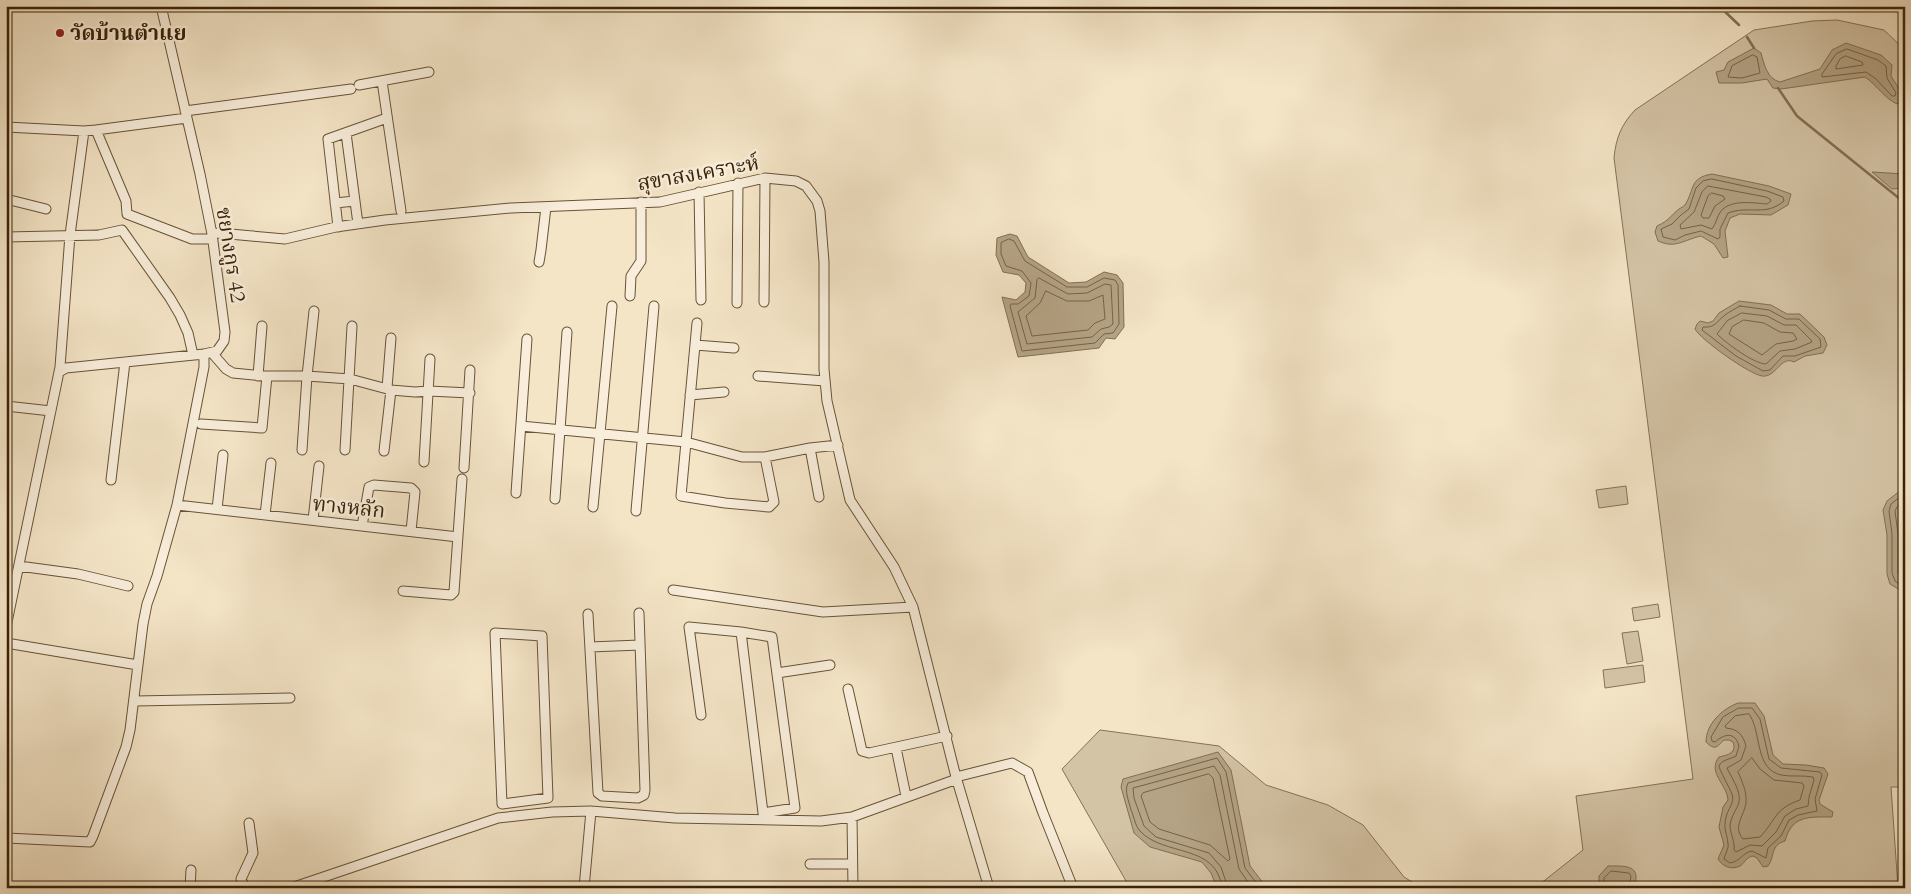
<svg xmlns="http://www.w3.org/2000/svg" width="1911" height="894" font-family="Cardo,'Noto Serif Thai',serif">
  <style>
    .green { fill: #d4c4a6; stroke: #867356 }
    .water { fill: #b4a385; stroke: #836f52 }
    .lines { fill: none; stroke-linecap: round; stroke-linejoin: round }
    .shore { stroke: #766246; stroke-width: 1 }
    .stream { stroke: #836f52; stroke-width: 2.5 }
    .minor-casing { stroke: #685336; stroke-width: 11 }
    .minor { stroke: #f8eedb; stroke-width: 9 }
    .poi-dot { fill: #8f2418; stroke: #f8eedb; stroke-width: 2 }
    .labels { text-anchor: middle; stroke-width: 5; stroke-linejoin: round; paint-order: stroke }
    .poi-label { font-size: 21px; font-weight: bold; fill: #392206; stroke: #f8eedb; text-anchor: start }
    .street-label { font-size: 21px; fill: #392206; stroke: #f8eedb }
  </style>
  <rect width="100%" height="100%" fill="#f4e5c7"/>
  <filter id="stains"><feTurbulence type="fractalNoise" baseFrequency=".004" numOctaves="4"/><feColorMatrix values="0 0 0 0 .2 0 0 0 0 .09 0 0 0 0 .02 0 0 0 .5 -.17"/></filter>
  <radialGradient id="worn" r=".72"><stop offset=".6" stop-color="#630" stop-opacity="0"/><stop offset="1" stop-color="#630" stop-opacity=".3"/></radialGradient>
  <!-- green -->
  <path class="green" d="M1837,20L1884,30L1905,50V787H1891L1898,888H1535L1583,850L1576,796L1693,779L1614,158C1616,138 1621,125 1635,110L1754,30L1812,21Z
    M1626,486L1628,504L1599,508L1596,490Z
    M1658,604L1660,617L1634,621L1632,608Z
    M1638,631L1643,661L1627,664L1622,633Z
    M1643,665L1645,682L1605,688L1603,670Z
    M1100,730L1219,746L1266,785L1328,805L1363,825L1404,877L1422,888H1130L1062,769Z"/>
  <!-- water -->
  <path class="water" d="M1846,43L1881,55L1892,65L1891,76L1903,95L1901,101L1897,104C1884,98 1877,85 1865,77L1781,89L1773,88L1767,79L1742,83H1719L1716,72L1724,70L1728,62L1754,48L1761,53C1764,64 1767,79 1780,82L1820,69L1832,50Z
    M1872,172L1905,174V188L1892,189Z
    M1712,174L1769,186L1791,194L1788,205L1771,215L1740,214L1730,218L1725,231L1728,257L1723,258L1714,244L1701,236C1683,240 1676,249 1658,241L1655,232L1657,226C1670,220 1669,217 1679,209C1681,208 1684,206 1685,205C1695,189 1689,178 1712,174Z
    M1010,234L1017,236L1028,257L1069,283L1086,282L1104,272L1117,275L1123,283L1124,327L1115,339L1106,338L1099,348L1018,357L1002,297L1016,300L1025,292L1026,283L1019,275L1003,272L996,255L997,238Z
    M1739,301L1771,305L1787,314H1800L1824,337L1827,345L1823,353L1805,356L1794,362C1781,355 1776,378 1762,376C1749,374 1701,340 1695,329L1697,324L1700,321L1708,323L1713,321L1719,313Z
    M1905,487V593L1890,584L1887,574V535L1883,510L1887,501Z
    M1738,703H1755L1764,716L1773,755L1783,764L1806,765L1824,768L1828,774L1819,800L1820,804L1833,812L1832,817C1809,817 1792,815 1785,841C1770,845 1775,857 1768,866L1763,867L1757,858L1753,856C1746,857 1745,863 1740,866C1732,870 1723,867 1718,859L1724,845L1719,827L1723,807L1728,800C1727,784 1707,773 1719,757C1728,755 1737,753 1733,742L1729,740H1724C1717,747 1715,751 1706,742C1706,724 1722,709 1738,703Z
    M1218,752L1231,770L1250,866L1267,888H1217L1211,873L1202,862L1150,847L1134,833L1121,787L1123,779Z
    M1608,866C1625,866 1642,864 1634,888H1599V876Z"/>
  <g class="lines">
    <!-- shore -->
    <path class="shore" d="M1847,49L1878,60L1886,66L1887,78L1896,93L1895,96H1892L1876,79L1866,72L1822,77V74L1836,54Z
      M1753,55L1757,57L1760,73L1742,78L1728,77L1732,66Z
      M1846,56L1862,62L1863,65L1836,69V66L1840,59Z
      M1712,179L1767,191L1783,197L1784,201C1765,217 1750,205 1728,213L1720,229V237L1718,239L1701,231L1685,235L1675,240L1663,237L1661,229L1672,224L1681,215L1689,209L1696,188L1703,181Z
      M1708,186L1766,197L1770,199L1771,201L1767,204C1754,203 1731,199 1721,211C1717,216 1716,224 1712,229L1701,225L1681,229L1680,225L1694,212L1702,192Z
      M1712,193L1723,196L1725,199L1715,206L1709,218H1703L1701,215L1708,196Z
      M1009,239L1014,241L1025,261L1067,287H1087L1104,278L1115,280L1118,285L1119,324L1113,333L1104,334L1095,343L1022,351L1010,306L1011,304H1018L1029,296L1031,283L1022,271L1006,266L1001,254V243Z
      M1039,278L1068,294L1087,293L1105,284L1111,285L1113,324L1109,327L1101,329L1092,337L1027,344L1018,312L1035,298L1037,280Z
      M1046,291L1067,301H1089L1103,295L1105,319L1095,323L1088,330L1032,336L1026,316L1040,303Z
      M1740,306L1769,310L1786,319H1799L1820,339L1821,347L1795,356H1783L1770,370L1763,371L1736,356L1702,330L1703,327C1715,328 1716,322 1725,315C1729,312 1735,309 1740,306Z
      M1742,313L1767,316L1784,325H1796L1811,340L1812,342L1795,349L1780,351L1766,364C1754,364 1726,343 1717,334L1727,321Z
      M1744,320L1764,323L1780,332L1793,333L1797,339L1793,341L1776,344L1762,355L1729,334L1732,327Z
      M1905,493L1891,504L1889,511L1892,534V573L1895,581L1905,588
      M1905,501L1897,507L1895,511L1898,534V572L1900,576L1905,580
      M1739,708H1752L1760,719L1769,759L1781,768L1820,772L1822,775L1815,799L1817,811L1798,815L1789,820L1781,836L1768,848L1766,858L1752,851C1742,853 1741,861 1730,863L1724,859C1725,854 1729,848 1728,844C1727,831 1723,831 1726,817C1728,809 1735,802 1732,794C1730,789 1719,769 1719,766C1721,760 1731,759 1736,756L1739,746C1735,731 1724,734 1715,742L1712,741L1711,737L1723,717Z
      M1749,714C1762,731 1754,769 1781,775C1791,777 1802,775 1813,777L1814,780L1809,797L1808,806L1796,809L1785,816L1776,832L1762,846L1750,845L1736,852L1734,850C1735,842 1731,835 1730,827C1730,819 1735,812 1738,805C1743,793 1732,779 1727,768L1741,760L1746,746C1743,735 1738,729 1726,728L1725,726L1735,716Z
      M1752,758L1760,769L1774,780L1802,783L1804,786L1800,800C1774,809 1777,819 1760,837L1743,839C1732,826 1745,815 1746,802C1747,792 1742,781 1738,772Z
      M1209,774L1213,778L1230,859L1228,861L1210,845L1159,829L1150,822L1141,796L1143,793Z
      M1222,888C1217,843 1164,857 1140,831C1135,826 1134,816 1131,810C1129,801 1124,791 1128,783L1217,758L1226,772L1245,868L1260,888
      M1228,888L1221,867L1209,853L1156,837L1144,826L1134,798L1133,788L1214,766L1220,775L1239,869L1252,888
      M1604,888V878L1611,871L1629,873L1631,876L1629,888"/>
    <!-- stream -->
    <path class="stream" d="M1719,6L1739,25
      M1747,37L1754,48
      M1778,88L1797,116L1905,203"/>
    <defs>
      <path id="minor" d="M382,81L401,211
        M359,85L429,72
        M185,111L351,89
        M6,127L84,131L96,130L126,201L127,214L192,239H212
        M96,130L187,118
        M346,133L358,224
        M699,192L701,300
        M6,199L46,209
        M335,203L355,201
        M338,227L328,139L387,118
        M212,234L219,233L285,239L336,227L385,220L511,208L660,202L765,178L796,181L806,186L817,201L820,211L824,262V369L827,401L850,500L894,567L913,607L956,777L989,888
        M6,237L99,235L122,230L170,298L180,315L188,333L193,355
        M539,262L541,250L546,207
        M630,296L631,276L641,261V202
        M764,302L765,178
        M737,303L738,183
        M697,323L681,496L725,503L769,507L774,502L765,457
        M695,345L734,348
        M212,353L226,369L233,373L263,376H307L350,379L391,390L415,392L429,391L470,393
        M59,372L66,368L204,354L217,351L224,341L225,332L212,234L200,174L161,6
        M258,376L262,326
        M758,376L825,381
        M387,388L391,338
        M690,395L724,392
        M6,406L51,411
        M201,424L262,428L267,376
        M521,426L686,442L742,457H765L810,448L838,445
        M810,448L819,497
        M302,450L307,376L314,311
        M345,450L352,326
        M384,451L391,390
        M424,462L430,359
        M464,468L470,370
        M111,480L125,362
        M516,493L527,339
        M555,499L567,332
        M177,505L458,537
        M593,507L612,306
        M217,509L223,455
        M636,511L654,306
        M265,515L271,463
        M313,520L319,466
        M362,526L369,487L374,485L411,488L415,492L411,531
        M19,566L78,574L128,586
        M673,590L823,612L913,607
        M403,591L451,595L454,592L462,479
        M588,614L598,793L602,796L638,798L644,795L645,790L639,613
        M6,627L60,367L70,235L84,131
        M741,632L772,637L795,808L763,813Z
        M495,633L542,636L548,798L502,804Z
        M6,643L138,665
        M590,647L640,645
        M777,673L830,665
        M848,689L862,751L869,753L947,736
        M135,701L290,698
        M701,715L689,627L741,632
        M896,748L906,796
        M956,777L1012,763L1028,772L1043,813L1073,888
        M852,817L853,888
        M6,838L90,842L93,836L126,747L130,730L143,624L147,604L157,576L177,505L204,367V354
        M810,864H852
        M190,888L191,870
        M245,888L241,879L253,853L249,823
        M291,888L498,818L552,812L591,811L675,818L821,821L852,817L957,779
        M584,888L591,811
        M1090,888H1099"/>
    </defs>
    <!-- minor casing -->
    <use href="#minor" class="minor-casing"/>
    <!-- minor -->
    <use href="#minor" class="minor"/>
  </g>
  <!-- markers -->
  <circle class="poi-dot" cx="60" cy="33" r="5"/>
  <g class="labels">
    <!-- poi labels -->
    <g class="poi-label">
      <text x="70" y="40">วัดบ้านตำแย</text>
    </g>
    <!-- street labels -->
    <g class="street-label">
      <text transform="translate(698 173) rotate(-10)" y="7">สุขาสงเคราะห์</text>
      <text transform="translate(231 255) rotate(81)" y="7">ชยางกูร 42</text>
      <text transform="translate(349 507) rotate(6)" y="7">ทางหลัก</text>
    </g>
  </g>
  <!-- margin -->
  <rect width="1911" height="894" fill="none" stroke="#f4e5c7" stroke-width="25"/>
  <rect x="8" y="8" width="1896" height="879" fill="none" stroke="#392206" stroke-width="2.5"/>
  <rect x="12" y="12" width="1886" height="869" fill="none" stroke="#392206"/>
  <rect width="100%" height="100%" filter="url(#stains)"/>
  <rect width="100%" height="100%" fill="url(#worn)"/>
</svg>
